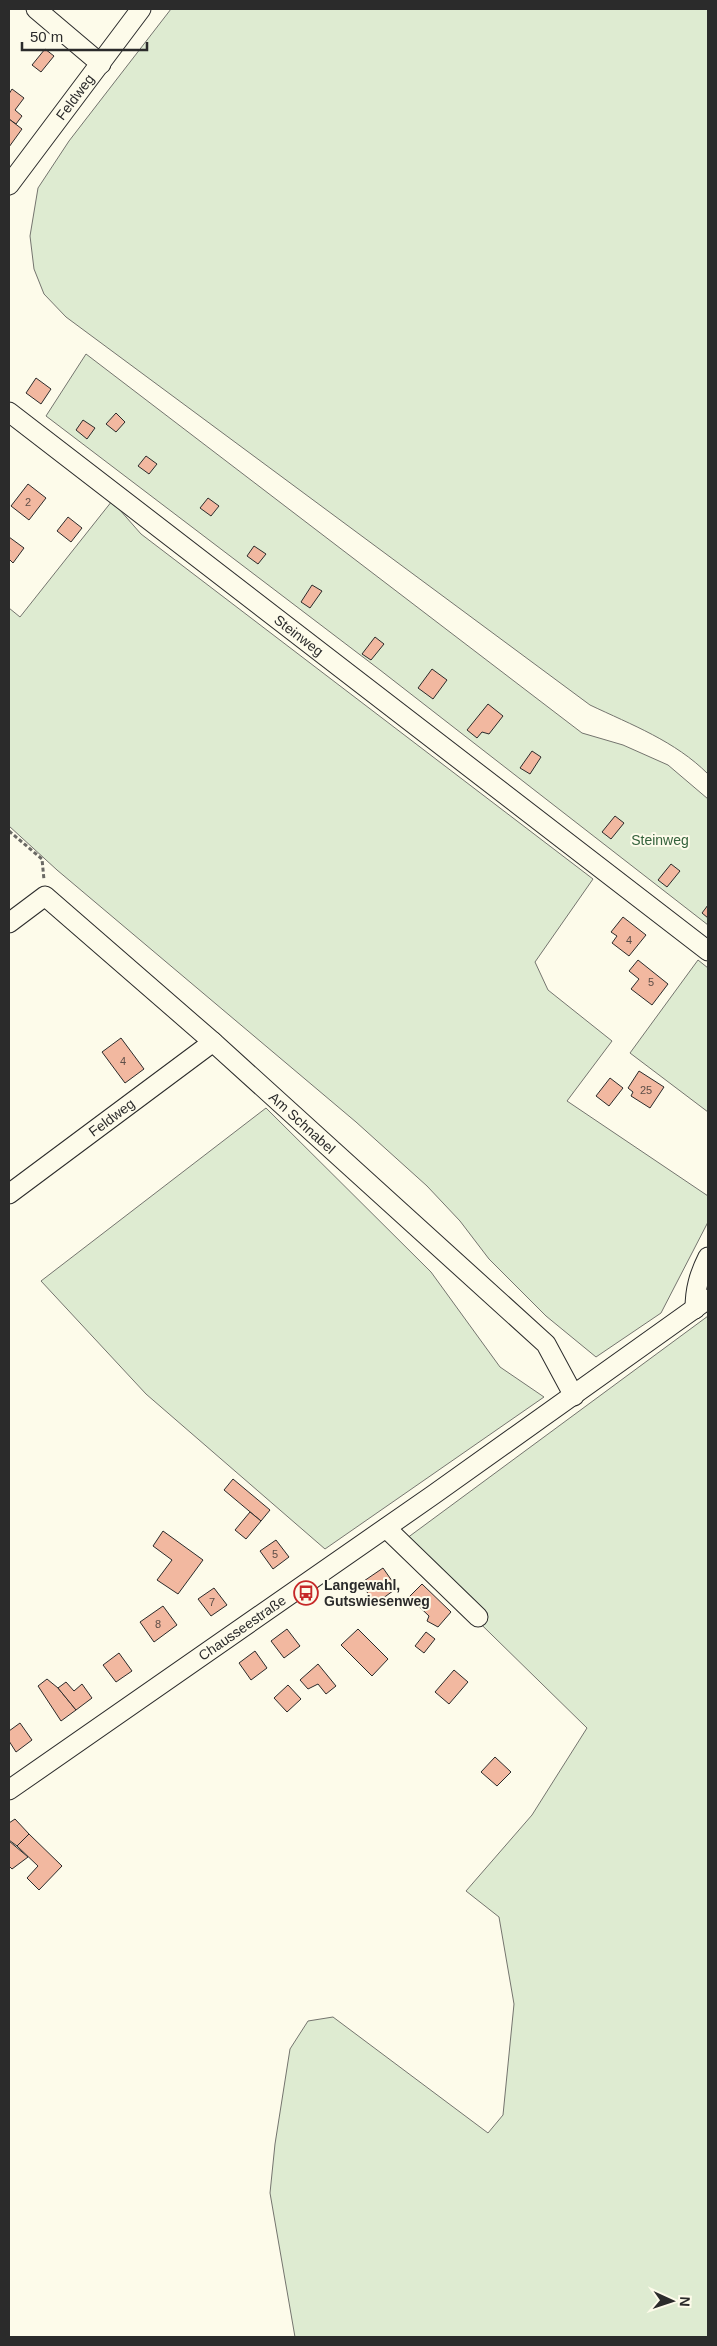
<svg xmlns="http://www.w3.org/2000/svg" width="717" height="2346" viewBox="0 0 717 2346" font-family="Helvetica,sans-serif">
<rect width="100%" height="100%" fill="#fdfbea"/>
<g fill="#deebd1" stroke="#74746e">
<path d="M171,9H708V774C675,741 632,725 590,705L66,317L44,294L34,269L30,236L38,188L69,141Z"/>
<path d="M86,354L582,733L623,745L668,765L708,799V925L380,670L46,416Z"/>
<path d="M112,501L141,534L593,879L535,962L548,990L612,1041L567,1101L708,1196V1222L661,1313L596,1357L546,1316L489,1259L460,1221L427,1186L356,1122L57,870L9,826V608L20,617Z"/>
<path d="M698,960L708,968V1112L630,1053Z"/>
<path d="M266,1108L431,1272L500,1367L544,1397L325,1549L146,1394L41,1281Z"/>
<path d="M708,1316V2337H295L270,2193L275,2144L290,2049L308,2021L333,2017L488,2133L503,2115L514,2004L499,1917L466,1891L532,1815L587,1728L399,1544Z"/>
</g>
<g fill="#f2b8a0" stroke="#2b2b2b">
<path d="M45,49L54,56L41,72L32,65Z"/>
<path d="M12,89L24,98L15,110L22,116L16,124L9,119V94Z"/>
<path d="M9,119L22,129L9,147Z"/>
<path d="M36,378L51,389L41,404L26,393Z"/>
<path d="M116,413L125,422L116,432L106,424Z"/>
<path d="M83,420L95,428L87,439L76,430Z"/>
<path d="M146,456L157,464L149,474L138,466Z"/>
<path d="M28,484L46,498L29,520L11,506Z"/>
<path d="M208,498L219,506L211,516L200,508Z"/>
<path d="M68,517L82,528L71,542L57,531Z"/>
<path d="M9,537L24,548L13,563L9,559Z"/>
<path d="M254,546L266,554L258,564L247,556Z"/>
<path d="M312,585L322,591L310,608L301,602Z"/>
<path d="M375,637L384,644L371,660L362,654Z"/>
<path d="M432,669L447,680L433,699L418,688Z"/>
<path d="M488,704L503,716L489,734L482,732L477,738L467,730Z"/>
<path d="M532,751L541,757L530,774L520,768Z"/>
<path d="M615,816L624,823L611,839L602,832Z"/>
<path d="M671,864L680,871L667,887L658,880Z"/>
<path d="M708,905V918L702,913Z"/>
<path d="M623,917L646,935L629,956L612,943L617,936L611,932Z"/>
<path d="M638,960L668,984L652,1005L631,989L639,979L629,971Z"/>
<path d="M121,1038L144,1069L125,1083L102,1052Z"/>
<path d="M639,1071L664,1087L650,1108L631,1096L633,1092L628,1088Z"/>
<path d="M610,1078L623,1088L609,1106L596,1096Z"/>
<path d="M233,1479L270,1510L261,1521L224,1490Z"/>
<path d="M250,1512L261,1521L246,1539L235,1530Z"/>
<path d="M163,1531L203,1560L178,1594L157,1580L172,1560L153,1546Z"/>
<path d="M276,1540L289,1557L273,1569L260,1551Z"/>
<path d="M383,1568L397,1588L375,1604L361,1583Z"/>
<path d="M422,1584L451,1612L438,1627L427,1621L429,1616L409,1597Z"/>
<path d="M214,1588L227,1605L211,1616L198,1599Z"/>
<path d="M163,1606L177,1625L154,1642L140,1622Z"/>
<path d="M287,1629L300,1646L284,1658L271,1641Z"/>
<path d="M358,1629L388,1659L372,1676L341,1645Z"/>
<path d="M426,1632L435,1639L424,1653L415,1646Z"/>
<path d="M255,1651L267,1668L251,1680L239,1663Z"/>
<path d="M119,1653L132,1671L116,1682L103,1665Z"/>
<path d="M318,1664L336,1686L326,1694L318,1684L308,1689L300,1680Z"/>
<path d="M454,1670L468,1682L449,1704L435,1692Z"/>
<path d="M47,1679L58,1688L76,1710L61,1721L38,1686Z"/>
<path d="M66,1682L74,1691L82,1684L92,1698L76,1710L58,1688Z"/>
<path d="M288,1685L301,1699L287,1712L274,1698Z"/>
<path d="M20,1723L32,1740L16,1752L9,1741V1731Z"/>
<path d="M495,1757L511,1772L497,1786L481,1772Z"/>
<path d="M15,1819L29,1834L17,1846L9,1840V1823Z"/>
<path d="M29,1834L62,1866L39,1890L27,1878L38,1866L17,1846Z"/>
<path d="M9,1841L28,1857L12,1869L9,1866Z"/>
</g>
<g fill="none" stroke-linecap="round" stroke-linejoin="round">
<g stroke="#2b2b2b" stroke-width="21">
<g id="minor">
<path d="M36,9L101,64"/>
<path id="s1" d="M9,185L141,9"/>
<path id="s2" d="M9,412L708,951"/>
<path id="s3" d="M9,923L45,896L213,1042L546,1344L574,1396"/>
<path id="s4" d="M9,1194L213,1042"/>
<path d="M695,1309C695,1289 699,1275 708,1257"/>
<path d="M386,1528L478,1617"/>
<path id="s5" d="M9,1790L433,1495L708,1299"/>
</g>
</g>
<path stroke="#6a6964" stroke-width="3" stroke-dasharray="4 2.5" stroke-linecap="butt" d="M9,831L42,859L44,880"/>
<use href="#minor" stroke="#fdfbea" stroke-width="19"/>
</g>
<defs>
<g id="bus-ring" transform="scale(1.25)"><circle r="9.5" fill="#fdfbea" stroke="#c62828" stroke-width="1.5"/><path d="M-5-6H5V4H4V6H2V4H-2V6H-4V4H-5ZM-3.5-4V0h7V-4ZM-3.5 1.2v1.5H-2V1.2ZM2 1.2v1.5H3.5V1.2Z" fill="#c62828"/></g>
</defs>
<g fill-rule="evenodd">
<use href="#bus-ring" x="306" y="1593"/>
</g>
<g text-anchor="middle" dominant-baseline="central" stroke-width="4" stroke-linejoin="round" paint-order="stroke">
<g font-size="11" fill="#5d4e48">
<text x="28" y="502">2</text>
<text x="629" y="940">4</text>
<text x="651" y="982">5</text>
<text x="123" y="1061">4</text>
<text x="646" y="1090">25</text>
<text x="275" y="1554">5</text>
<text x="212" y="1602">7</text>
<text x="158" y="1624">8</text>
</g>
<g font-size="14" fill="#2b2b2b" stroke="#fdfbea">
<text stroke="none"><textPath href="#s1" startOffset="110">Feldweg</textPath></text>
<text stroke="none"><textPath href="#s2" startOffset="366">Steinweg</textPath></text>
<text stroke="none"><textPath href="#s4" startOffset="128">Feldweg</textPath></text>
<text stroke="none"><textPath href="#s3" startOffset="388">Am Schnabel</textPath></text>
<text stroke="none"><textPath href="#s5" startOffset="284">Chausseestraße</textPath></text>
</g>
<g font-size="14" fill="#34623c" stroke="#fdfbea">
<text x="660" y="840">Steinweg</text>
</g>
<g font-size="14" font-weight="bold" fill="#2b2b2b" stroke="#fdfbea" text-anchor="start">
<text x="324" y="1585">Langewahl,<tspan x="324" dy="16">Gutswiesenweg</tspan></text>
</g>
</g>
<rect width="717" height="2346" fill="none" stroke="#2b2b2b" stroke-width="20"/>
<g transform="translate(672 2301) rotate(93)" stroke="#fdfbea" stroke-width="4" paint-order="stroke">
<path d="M0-4L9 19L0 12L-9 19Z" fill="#2b2b2b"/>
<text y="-8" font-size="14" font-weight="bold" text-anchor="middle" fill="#2b2b2b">N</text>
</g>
<path d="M22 42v8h125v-8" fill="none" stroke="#2b2b2b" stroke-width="2.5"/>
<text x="30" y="42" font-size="15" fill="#2b2b2b" stroke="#fdfbea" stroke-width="4" paint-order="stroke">50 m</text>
</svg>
